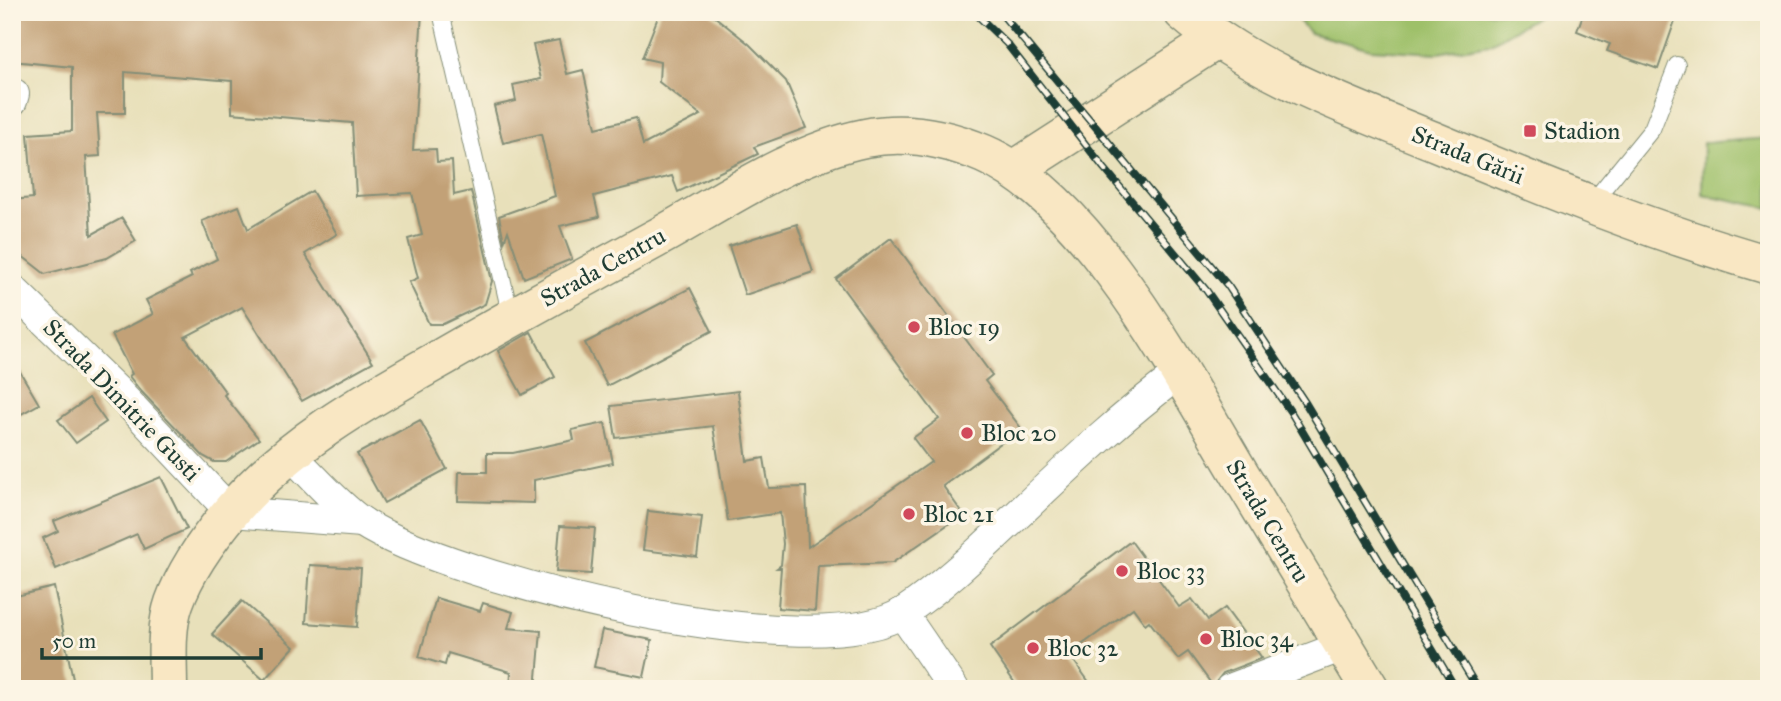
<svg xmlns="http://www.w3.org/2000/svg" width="1781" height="701" viewBox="0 0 1781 701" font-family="'IM FELL Great Primer',serif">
<rect width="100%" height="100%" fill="#fcf5e5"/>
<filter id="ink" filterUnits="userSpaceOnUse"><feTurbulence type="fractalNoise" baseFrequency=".0143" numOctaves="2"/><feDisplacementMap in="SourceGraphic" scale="14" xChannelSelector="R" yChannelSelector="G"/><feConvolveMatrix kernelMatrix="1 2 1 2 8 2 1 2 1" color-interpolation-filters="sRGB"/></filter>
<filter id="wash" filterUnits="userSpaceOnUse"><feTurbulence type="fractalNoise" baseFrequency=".00686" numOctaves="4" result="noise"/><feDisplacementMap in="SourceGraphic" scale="28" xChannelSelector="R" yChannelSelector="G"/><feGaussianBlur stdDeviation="1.57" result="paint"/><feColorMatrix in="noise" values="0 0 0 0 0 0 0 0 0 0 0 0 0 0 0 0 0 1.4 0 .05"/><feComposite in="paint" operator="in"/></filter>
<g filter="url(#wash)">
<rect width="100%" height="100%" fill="#e8e0ba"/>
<g fill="#9ec069" stroke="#5e7e4e" stroke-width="2">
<path d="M1291,12H1545L1489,44L1438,53L1371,49L1310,33Z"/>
<path d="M1769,138V208L1702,194L1703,143Z"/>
</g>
<g id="blocks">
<g fill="#c2a177">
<path d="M12,12H422L413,150L436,149L437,162L452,161L454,195L471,191L492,281L485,304L443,324H429L409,282L418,278L408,239L422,235L412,193L356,196L352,123L232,113V81L125,72V113H97L100,156L86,157L91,235L122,218L136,241L107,258L45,274L12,248V200L33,198L28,134L72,131V67L12,61Z"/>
<path d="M660,12H709L749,44L786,81L806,128L754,147L758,154L678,192L672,176L594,196L599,217L560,226L572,259L524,278L508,231L504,242L499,216L555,196L541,134L503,143L494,106L516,101L513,85L541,79L533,45L559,40L567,74L583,70L596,128L636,118L643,145L701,115L659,82L660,62L642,58Z"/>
<path d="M1584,12H1678L1658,69L1607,51L1610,44L1577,31Z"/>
<path d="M312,191L337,234L305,254L373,362L302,401L242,307L185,337L226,393L224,395L259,439L226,462H214L203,456L139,389L129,376L132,374L112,335L153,314L146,300L192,277L190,273L217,259L202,221L239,206L248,229Z"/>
<path d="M797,224L813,272L745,295L729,246Z"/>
<path d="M891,238L992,375L985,381L1021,428L943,486L963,514L892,563L818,566L815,611L778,608L781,568H777L781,565L783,544L780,513L728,521L713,426L616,438L611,406L738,391L747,461L764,458L769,488L806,487L808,547L931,462L913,438L939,419L836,279Z"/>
<path d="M690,288L712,331L607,386L585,343Z"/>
<path d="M531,332L555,377L522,395L498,351Z"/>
<path d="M12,358L39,404L12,419Z"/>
<path d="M89,398L106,422L76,443L58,420Z"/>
<path d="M420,420L447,469L384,503L357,454Z"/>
<path d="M605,423L613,463L534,480V503L458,501L459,472H487V453H513L574,440L572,430Z"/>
<path d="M161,477L187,529L144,549L137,534L56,569L43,538L58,531L54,521Z"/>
<path d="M648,511L702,517L697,557L643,550Z"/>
<path d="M560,526L595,528L591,574L556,572Z"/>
<path d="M1131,541L1179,607L1192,599L1208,620L1225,608L1262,658L1223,673L1213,686L1188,652L1178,659L1149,621L1145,624L1133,608L1069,654L1094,689H1019L990,647Z"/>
<path d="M310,565L361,568L357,627L306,623Z"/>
<path d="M54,587L75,689H19L12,663V597Z"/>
<path d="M436,598L480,611L483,603L513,612L508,628L541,631L536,689H510L511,672L448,653L445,665L419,657Z"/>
<path d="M242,601L294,647L264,680L212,634Z"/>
<path d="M602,630L652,640L644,677L594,667Z"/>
</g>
</g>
</g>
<g filter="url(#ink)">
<use href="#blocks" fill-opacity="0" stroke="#848e77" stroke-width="2"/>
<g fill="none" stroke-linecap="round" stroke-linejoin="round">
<g stroke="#848e77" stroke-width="18">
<g id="lane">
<path d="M441,12L511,317"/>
<path d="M1591,204L1652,129L1677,65"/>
</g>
</g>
<g stroke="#848e77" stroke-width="32">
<g id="street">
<path d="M12,101L14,94"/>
<path d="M12,289L117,391L231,512L362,522"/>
<path d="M289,453C312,475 336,504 362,522C451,580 813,670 904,612C943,586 979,551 1013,519C1067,468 1120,417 1180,373"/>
<path d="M902,613L954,689"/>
<path d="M1230,689L1343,646"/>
</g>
</g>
<g stroke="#848e77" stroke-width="41">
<g id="secondary">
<path d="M1183,12C1255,74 1349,106 1436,142C1546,188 1654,232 1769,265"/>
<path d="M1014,170L1216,40"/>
<path d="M168,689C168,661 165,629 174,603C186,569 211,535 234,508C289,444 363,402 436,361C508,319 582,279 655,239C721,203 791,153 865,138C905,130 947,138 984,154C1090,200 1181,376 1240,474C1283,546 1327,617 1370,689"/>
</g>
</g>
<use href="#lane" stroke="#fff" stroke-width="16"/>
<use href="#street" stroke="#fff" stroke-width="30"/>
<use href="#secondary" stroke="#f9e7c3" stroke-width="38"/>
<g stroke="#1f3d34" stroke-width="8">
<g id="rail">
<path d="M974,12L1007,44L1104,168L1206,290L1292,414L1456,689"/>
<path d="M1000,12L1228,286L1306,404L1478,689"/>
</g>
</g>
<use href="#rail" stroke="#fcf5e5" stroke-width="5" stroke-dasharray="16" stroke-linecap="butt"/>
</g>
</g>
<g fill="#d1495b" stroke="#fcf5e5" stroke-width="2.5">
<rect x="1523" y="124" width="14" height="14" rx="3.5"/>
<circle cx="914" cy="327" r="7"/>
<circle cx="967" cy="433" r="7"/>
<circle cx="909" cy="514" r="7"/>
<circle cx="1122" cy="571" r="7"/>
<circle cx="1206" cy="639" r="7"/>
<circle cx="1033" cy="648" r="7"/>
</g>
<g text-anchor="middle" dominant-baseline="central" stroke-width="7" stroke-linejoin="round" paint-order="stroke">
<g font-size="24" fill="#1f3d34" stroke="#fcf5e5" text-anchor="start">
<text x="1544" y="131">Stadion</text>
<text x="928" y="327">Bloc 19</text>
<text x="981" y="433">Bloc 20</text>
<text x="923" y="514">Bloc 21</text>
<text x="1136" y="571">Bloc 33</text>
<text x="1220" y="639">Bloc 34</text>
<text x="1047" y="648">Bloc 32</text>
</g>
<g font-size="24" fill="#1f3d34" stroke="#fcf5e5">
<text transform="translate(1468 155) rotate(22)">Strada Gării</text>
<text transform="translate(603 267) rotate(-29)">Strada Centru</text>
<text transform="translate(122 400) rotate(46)">Strada Dimitrie Gusti</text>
<text transform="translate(1268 521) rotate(59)">Strada Centru</text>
</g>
</g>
<rect width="1781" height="701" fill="none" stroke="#fcf5e5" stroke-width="42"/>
<path d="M42 648v10h219v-10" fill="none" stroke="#1f3d34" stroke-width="3.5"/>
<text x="52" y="648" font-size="21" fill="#1f3d34" stroke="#fcf5e5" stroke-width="5" paint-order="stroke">50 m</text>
</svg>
